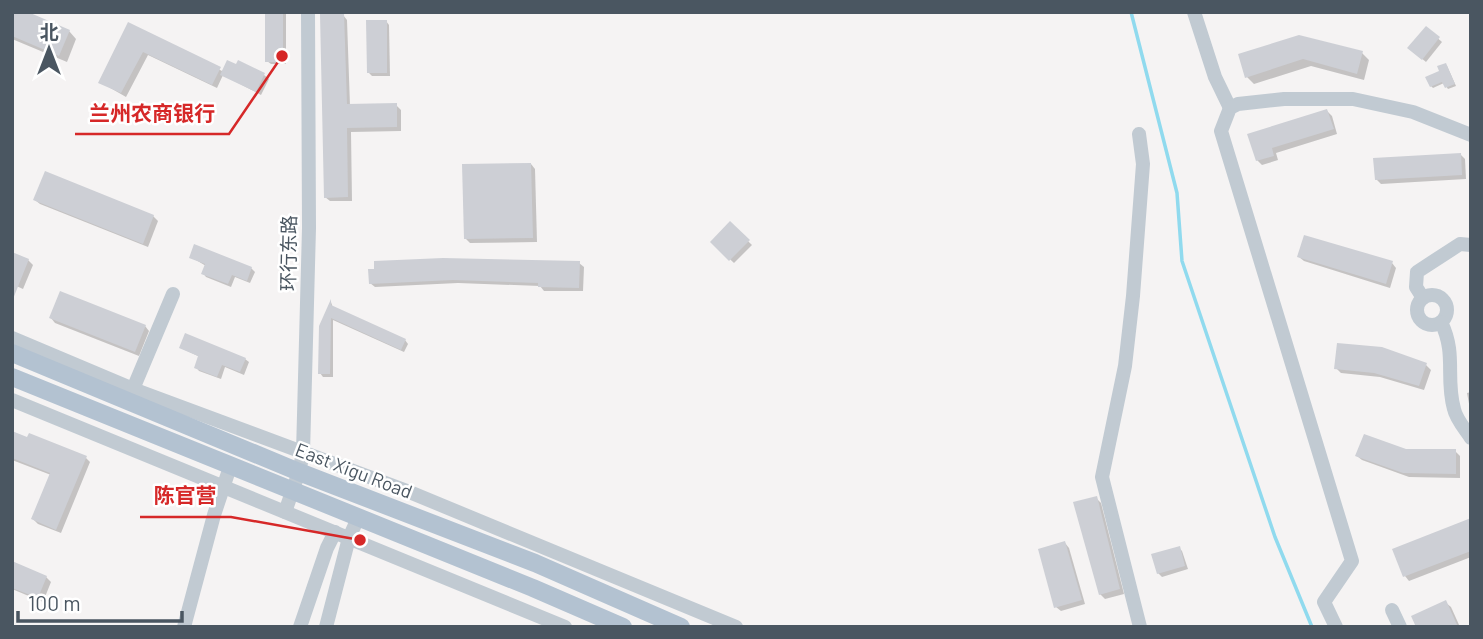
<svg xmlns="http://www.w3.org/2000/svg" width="1483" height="639" viewBox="0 0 1483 639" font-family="Barlow,'Noto Sans SC',sans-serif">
<rect width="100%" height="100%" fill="#f5f3f3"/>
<g fill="#0003">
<path d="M12,12L69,31L76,39L67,62L12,39Z"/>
<path d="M267,12H286V64H271L267,61Z"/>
<path d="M343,15L347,20L350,106L396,105L401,110V131L351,132L352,201H330L325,197Z"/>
<path d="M386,21L389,25L390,76H372L369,73Z"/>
<path d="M129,24L224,72L264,75L269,79L261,95L223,75L217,88L148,55L126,97L100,82Z"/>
<path d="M1426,28L1442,42L1426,62L1409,48Z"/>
<path d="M1362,53L1369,60L1364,80L1311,66L1254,84L1247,77L1240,56Z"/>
<path d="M1447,66L1456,86L1448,89L1444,83L1433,88L1431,86Z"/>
<path d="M1327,111L1332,116L1337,134L1276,153L1278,160L1262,165L1257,160L1250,136Z"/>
<path d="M1460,154L1465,159L1466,179L1381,184L1376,179Z"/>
<path d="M531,164L535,169L537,242L470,243L465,238Z"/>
<path d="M35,200L153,216L158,221L148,247L40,204Z"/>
<path d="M730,224L752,245L734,263L712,242Z"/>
<path d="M191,257L251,268L255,272L250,283L235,277L231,287L206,277L203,273L206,266Z"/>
<path d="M1299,257L1392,263L1396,268L1390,288L1304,261Z"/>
<path d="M28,260L33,265L23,289L12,284Z"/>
<path d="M579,263L584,267L583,291H544L540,286L458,283L375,287L370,283Z"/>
<path d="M331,302L333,308L405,340L408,344L404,352L333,320V377H323L320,373V326Z"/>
<path d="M51,318L145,326L149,331L139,356L55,323Z"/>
<path d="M181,348L245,359L249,362L244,375L225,367L221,379L199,371L196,367L200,357Z"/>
<path d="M1426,365L1431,370L1424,390L1380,377L1341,373L1336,368Z"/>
<path d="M1471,392V414L1467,393Z"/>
<path d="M12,433L86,458L90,462L61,533L38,524L33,519L51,475L12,460Z"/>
<path d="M1455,451L1460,456V478L1409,477L1362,460L1357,456Z"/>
<path d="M1096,498L1101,503L1124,594L1105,599L1100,594Z"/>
<path d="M1471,520V557L1409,581L1405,576Z"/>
<path d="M1065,543L1069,548L1085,604L1061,611L1056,607Z"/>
<path d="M1179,548L1182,551L1188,569L1162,577L1158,573Z"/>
<path d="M12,563L46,577L51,582L43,602L12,589Z"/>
<path d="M1446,603L1451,607L1460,627H1418Z"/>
</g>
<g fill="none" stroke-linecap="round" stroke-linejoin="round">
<path stroke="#90daee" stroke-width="3.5" d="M1131,12L1177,193L1182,261L1275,537L1312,627"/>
</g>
<g fill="#cdcfd5">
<path d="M12,12H28L70,30L59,56L12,36Z"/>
<rect x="265" y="12" width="18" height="50"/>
<path d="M344,13L347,104L397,103V127L347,128L348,197L324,198L320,14Z"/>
<path d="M366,20H387V73H367Z"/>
<path d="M128,22L221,67L212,85L143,52L121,93L98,83Z"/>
<path d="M1426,26L1440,37L1422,60L1407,48Z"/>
<path d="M1299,35L1363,51L1357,74L1303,59L1245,78L1238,54Z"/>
<path d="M227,60L236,64L238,60L265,73L256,92L220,75Z"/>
<path d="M1446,63L1455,84L1445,88L1442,82L1430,87L1425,77L1439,71L1437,66Z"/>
<path d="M1327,109L1334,129L1272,148L1274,156L1256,161L1247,134Z"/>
<path d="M1461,153L1462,175L1375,180L1373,158Z"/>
<path d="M531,163L533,238L464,239L462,164Z"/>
<path d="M45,171L154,215L143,244L33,200Z"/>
<path d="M730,221L750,240L729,261L710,242Z"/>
<path d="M1304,235L1393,261L1386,284L1297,257Z"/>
<path d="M194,244L252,267L247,281L232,275L228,284L201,274L205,264L189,258Z"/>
<path d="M12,252L29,259L13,299H12Z"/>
<path d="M443,258L580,261L579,288L538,287V283L453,280L369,284L368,269H374V261Z"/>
<path d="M60,291L146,325L135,352L49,318Z"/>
<path d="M331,299V305L406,339L401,350L331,318L330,374H318L319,326Z"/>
<path d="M185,333L246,358L240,372L222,365L217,377L194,368L198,356L179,348Z"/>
<path d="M1337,343L1382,347L1427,363L1419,386L1374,373L1334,369Z"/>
<path d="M12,431L27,437L29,433L87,456L56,530L31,519L50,473L12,458Z"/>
<path d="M1364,434L1406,449H1456V474L1403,473L1355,456Z"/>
<path d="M1097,496L1120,589L1099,595L1073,502Z"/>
<path d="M1471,518V551L1403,577L1392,549Z"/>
<path d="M1065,541L1082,600L1054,608L1038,549Z"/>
<path d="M1180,546L1185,566L1157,574L1151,554Z"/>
<path d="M12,561L47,576L38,598L12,588Z"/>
<path d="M1446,600L1458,627H1416L1411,616Z"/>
</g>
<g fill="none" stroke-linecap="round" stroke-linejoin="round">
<g stroke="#c1cad2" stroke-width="14">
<path d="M1194,12L1215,77L1230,108"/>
<path d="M1139,134L1143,164L1133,296L1125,366L1102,477L1140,627"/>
<circle cx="1432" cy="310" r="15"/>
<path d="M1423,298L1416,287L1417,272L1460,244L1471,245"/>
<path d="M1441,322C1457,355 1445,377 1454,409C1456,419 1465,429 1471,438"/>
<path d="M12,338L133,389L407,491L736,627"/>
<path d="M133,389L173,294"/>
<path d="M12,400L565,627"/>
<path d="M285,512L299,472L303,453L309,228L308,12"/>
<path d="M1392,610L1400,627"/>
<path d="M184,627L214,515L230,467"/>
<path d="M300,627L327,548L335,532"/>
<path d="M326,627L349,538L358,518"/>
<path d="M1336,627L1324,602L1352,561L1221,131L1230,108L1238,104L1284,99H1353L1413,112L1471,135"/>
</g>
<g stroke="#b3c2d1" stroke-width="18">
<path d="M12,353L299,472L535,563L681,627"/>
<path d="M12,377L533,588L623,627"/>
</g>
</g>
<g text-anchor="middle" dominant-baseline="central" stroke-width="5" stroke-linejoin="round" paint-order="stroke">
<g font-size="19" fill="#4a5661" stroke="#fff">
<text transform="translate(288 253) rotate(-89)">环行东路</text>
<text transform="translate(354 470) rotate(21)">East Xigu Road</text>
</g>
</g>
<path fill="none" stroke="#d62828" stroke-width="2.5" d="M282 56L229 134H75M360 540L231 517H140"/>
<g fill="#d62828" stroke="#fff" stroke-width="2.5">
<circle cx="282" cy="56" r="7"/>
<circle cx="360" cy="540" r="7"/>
</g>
<g font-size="21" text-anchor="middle" font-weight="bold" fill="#d62828" stroke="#fff" stroke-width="5" stroke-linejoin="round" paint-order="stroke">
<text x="152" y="121">兰州农商银行</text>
<text x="185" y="503">陈官营</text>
</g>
<rect width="1483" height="639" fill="none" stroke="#4a5661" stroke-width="28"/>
<g transform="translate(49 49)" stroke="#ffffff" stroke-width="5" paint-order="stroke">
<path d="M0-5L12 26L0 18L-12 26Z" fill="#4a5661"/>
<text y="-10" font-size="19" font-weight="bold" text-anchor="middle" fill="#4a5661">北</text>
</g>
<path d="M18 611v10h164v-10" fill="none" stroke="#4a5661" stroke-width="3.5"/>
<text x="28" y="611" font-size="21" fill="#4a5661" stroke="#ffffff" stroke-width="5" paint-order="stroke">100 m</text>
</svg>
